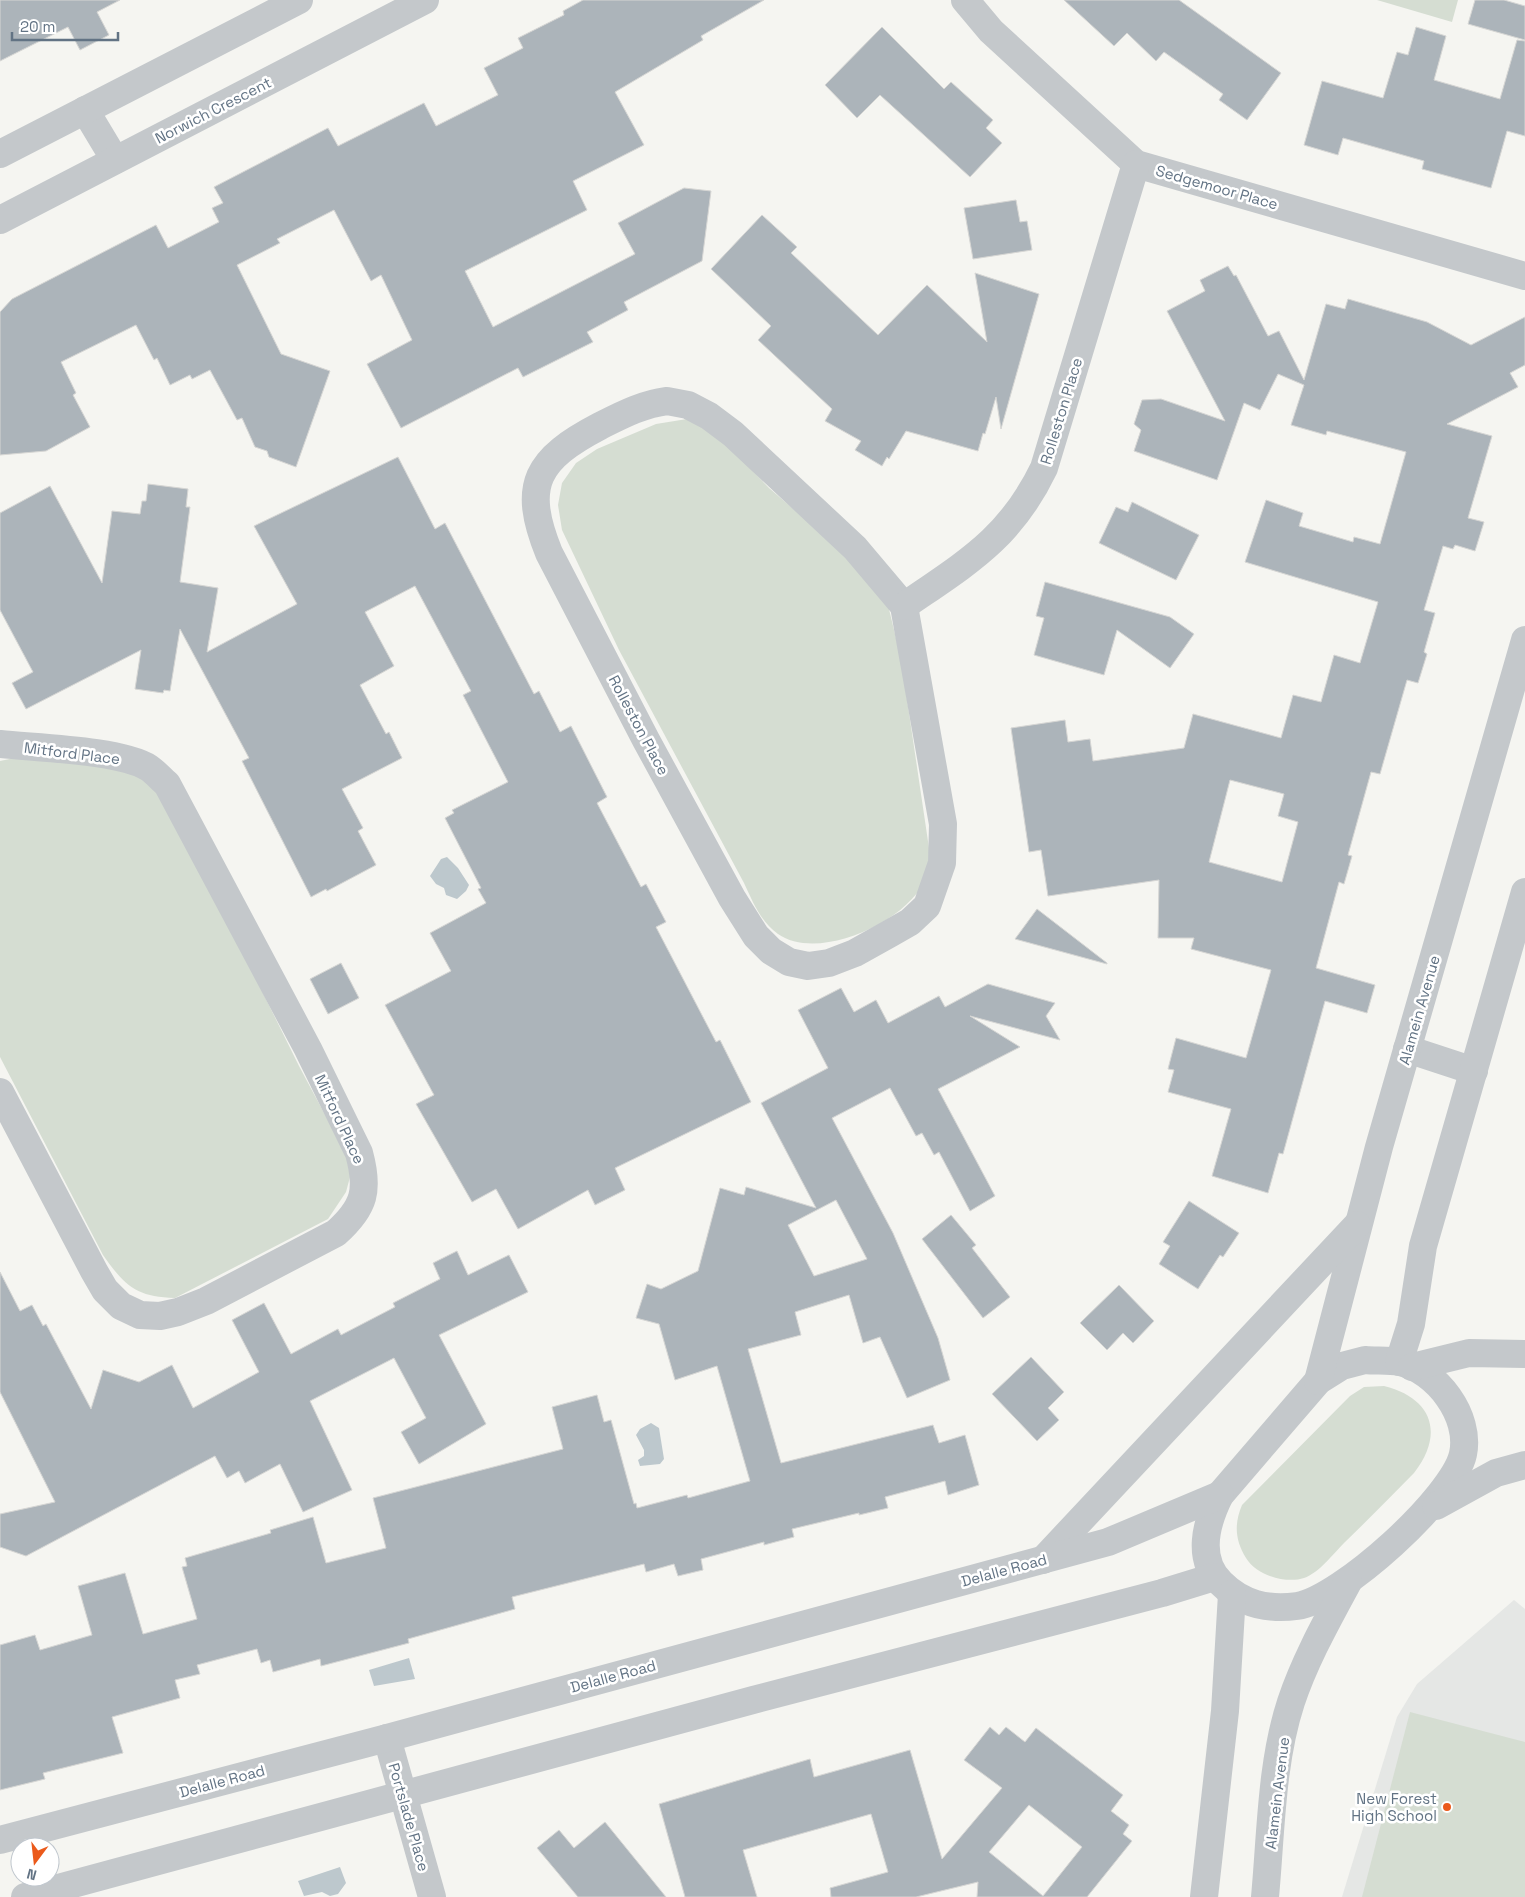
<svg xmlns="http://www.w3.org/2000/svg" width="1525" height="1897" viewBox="0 0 1525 1897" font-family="'Space Grotesk',sans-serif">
<rect width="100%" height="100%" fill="#f5f5f1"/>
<path fill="#e5e7e5" d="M1514,1600L1525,1609V1897H1342L1397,1717L1417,1684Z"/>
<g fill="#d5ddd2">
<path d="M1377,0H1458L1452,22Z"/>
<path d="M687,419L720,437L769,488L863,569L888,605L901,659L929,848C929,859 929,872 924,882C904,923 818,962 778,934C760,921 753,902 744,883L619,650L562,530L558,505L562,483L576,463L597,449L656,424Z"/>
<path d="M24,756L114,768L142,777L159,792L215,896L299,1066L347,1156L350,1177L346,1192L328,1219L175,1298C136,1297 125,1286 103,1255L0,1057V761Z"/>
<path d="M1384,1386C1432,1398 1445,1433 1414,1473C1391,1496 1368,1520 1344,1543C1333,1554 1319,1573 1304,1578C1286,1584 1256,1575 1246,1558C1235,1540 1234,1524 1242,1505L1350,1396L1364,1387Z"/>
<path d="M1410,1712L1525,1742V1897H1362Z"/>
</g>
<g fill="#bdc8cd">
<path d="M447,857L458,868L469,885L466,891L457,899L446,895L444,888L436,884L430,876L441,859Z"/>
<path d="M651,1423L659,1428L664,1459L660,1464L640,1466L638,1460L644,1456V1450L636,1435L640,1429Z"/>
<path d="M409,1658L415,1679L374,1686L369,1670Z"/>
<path d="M340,1867L346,1883L338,1894L330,1896L322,1892L304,1896L298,1881Z"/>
</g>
<g fill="#acb4ba" stroke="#d6d6d4" fill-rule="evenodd">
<path d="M0,0H120L97,12L109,35L80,50L68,27L0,61Z"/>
<path d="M583,0H764L701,36L703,40L615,92L644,145L573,181L587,210L465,271L493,327L635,254L618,223L684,188L711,191L702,261L624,302L628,310L587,332L593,342L523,377L518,368L401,428L367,364L412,340L381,275L371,281L334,210L277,239L280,243L237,265L281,354L330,371L296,467L269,457L267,451L255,447L242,418L237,420L210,370L192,379L190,375L170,385L157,358L154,360L136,325L61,362L76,393L73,395L90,427L46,451L0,455V312L12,299L156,225L168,248L219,222L212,208L223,203L214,187L328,128L338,146L424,103L436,126L498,95L484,68L523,48L518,38L564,15L563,11Z"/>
<path d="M1064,0H1179L1281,73L1247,120L1219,100L1223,94L1164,52L1156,61L1127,33L1114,46Z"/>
<path d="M1475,0H1504L1525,6V40L1468,24Z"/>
<path d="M882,27L944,89L951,82L993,120L986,128L1002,143L970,177L880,95L857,118L825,85Z"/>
<path d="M1416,27L1446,36L1434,80L1500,99L1517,40L1525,41V136L1507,131L1491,188L1422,169L1424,161L1343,138L1338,155L1304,145L1322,81L1383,98L1397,52L1408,55Z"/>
<path d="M1016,200L1020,222L1027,221L1032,250L973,259L964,208Z"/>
<path d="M762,215L797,247L791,253L878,335L927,285L987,342L975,273L1039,294L1001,429L996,397L985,434L983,433L978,451L906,431L889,459L887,457L882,466L855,450L861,441L825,421L832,409L758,340L771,326L711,269Z"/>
<path d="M1228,266L1234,276L1236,275L1268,336L1279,331L1304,380L1326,304L1345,309L1348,299L1427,322L1471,345L1525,317V365L1510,373L1518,387L1447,424L1492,436L1468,518L1484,522L1475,551L1455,545L1453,549L1443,546L1424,610L1435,613L1424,652L1427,654L1418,683L1407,680L1380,774L1371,772L1348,855L1352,856L1344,884L1339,882L1316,968L1375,985L1367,1013L1325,1001L1283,1154L1279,1153L1268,1193L1212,1176L1231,1109L1168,1092L1174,1070L1168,1069L1176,1038L1246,1058L1271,970L1191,949L1194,938H1158L1159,880L1048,896L1041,850L1029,852L1011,728L1065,720L1068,742L1090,739L1093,761L1184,748L1193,714L1281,738L1293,695L1321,702L1334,655L1360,663L1378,602L1245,562L1266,500L1303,513L1299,526L1353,542L1354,537L1380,544L1406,452L1327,431L1326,435L1291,425L1304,385L1278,374L1260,410L1244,403L1217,480L1134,451L1141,430L1134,424L1142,400L1161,399L1225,421L1167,311L1205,291L1200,280ZM1230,780L1284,794L1278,816L1298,822L1282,882L1209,862Z"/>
<path d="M398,457L435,529L445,523L534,694L539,691L560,732L571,726L607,797L597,803L641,887L646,884L666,922L656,927L716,1042L720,1040L751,1102L615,1168L625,1190L595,1205L588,1190L518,1229L496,1189L472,1202L416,1104L434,1095L385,1005L451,971L430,933L486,903L478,889L481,888L445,818L454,813L452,810L508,782L463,695L471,691L415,586L365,612L394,666L360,685L386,734L389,732L402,758L342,789L363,828L358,831L376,865L327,891L326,889L311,897L242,761L249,758L180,629L170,691L164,690L163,693L135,689L141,650L26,709L12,683L33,672L0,610V513L50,486L102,583L112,511L140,514L142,501H146L148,484L188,489L186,507H190L180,582L218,588L207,652L297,604L254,526Z"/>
<path d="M1132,502L1199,535L1176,580L1099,543L1116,507L1128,512Z"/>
<path d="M1045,582L1170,617L1194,634L1170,668L1117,630L1104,675L1034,655L1044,618L1036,616Z"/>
<path d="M1037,909L1107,963V964L1015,939Z"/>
<path d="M341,963L359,998L328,1014L310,979Z"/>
<path d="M988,984L1055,1003L1046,1016L1060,1040L970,1016L1020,1047L938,1089L995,1196L970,1211L939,1152L934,1155L922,1133L916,1136L890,1088L832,1118L893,1233L938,1338L950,1380L907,1398L880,1337L863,1343L849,1295L795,1312L801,1335L748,1349L781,1463L933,1425L939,1443L965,1435L979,1485L948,1495L945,1481L885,1497L888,1508L859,1515V1513L792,1529L794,1537L764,1545V1542L701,1559L703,1570L678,1576L674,1564L646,1572L644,1564L512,1597L515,1609L408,1639L409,1643L321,1666L320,1659L273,1672L270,1660L261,1663L257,1649L197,1665L200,1674L175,1680L180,1698L112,1717L123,1753L43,1773L45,1779L0,1790V1645L35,1635L40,1650L92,1635L78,1586L125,1573L143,1634L197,1619L182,1567L187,1566L185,1558L271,1533L270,1530L313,1517L326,1563L386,1548L373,1498L563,1449L552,1407L597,1395L604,1422L611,1420L634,1504L636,1503L637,1508L687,1495L688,1498L750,1481L717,1366L675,1380L659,1324L636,1318L647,1284L661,1289L698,1271L720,1188L744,1195L746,1187L816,1208L761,1103L828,1068L798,1010L841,988L854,1012L876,1000L888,1023L939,996L945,1007ZM836,1200L867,1259L814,1276L788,1225Z"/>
<path d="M1189,1201L1239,1233L1223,1257L1220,1255L1198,1289L1159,1264L1170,1246L1163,1242Z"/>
<path d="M951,1215L976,1245L972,1248L1010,1297L983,1318L922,1239Z"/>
<path d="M457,1251L468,1275L509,1255L528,1292L439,1335L486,1424L419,1464L401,1432L426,1418L394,1358L310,1401L352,1490L303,1512L280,1464L245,1483L239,1471L227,1478L215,1456L26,1556L0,1547V1514L55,1502L0,1392V1272L20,1311L32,1305L43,1326L46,1324L91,1409L103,1370L139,1382L172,1365L193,1408L259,1372L232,1320L264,1303L291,1354L338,1329L341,1335L395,1307L393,1303L440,1279L433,1263Z"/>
<path d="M1119,1285L1154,1321L1133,1343L1123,1333L1107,1350L1080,1323Z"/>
<path d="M1031,1357L1064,1392L1048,1408L1059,1420L1037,1441L992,1394Z"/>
<path d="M990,1727L999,1735L1006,1727L1025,1742L1036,1728L1123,1795L1111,1811L1129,1825L1123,1834L1132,1841L1087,1897H977L978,1882L916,1897H831L830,1888L888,1872L871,1814L743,1850L757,1897H685L659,1804L810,1759L814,1777L910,1750L942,1859L1002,1788L964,1760ZM1029,1805L1082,1847L1043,1896L989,1852Z"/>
<path d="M605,1822L666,1897H578L537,1848L559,1830L574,1848Z"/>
</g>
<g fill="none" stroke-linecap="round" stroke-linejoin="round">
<g stroke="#c4c8cb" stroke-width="28">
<path d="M965,0L991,31L1136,164L1525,276"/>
<path d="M85,110L115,160"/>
<path d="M0,154L299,0"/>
<path d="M0,220L425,0"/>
<path d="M667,401L688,405L709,416L733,434L855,548L904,606L943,824L942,863L927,906L910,922L889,934L855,953L829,963L808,966L789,962L771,951L756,936L732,898L646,740L549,553C521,484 537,459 600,426C622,415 643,404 667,401Z"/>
<path d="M904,606C966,563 1010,539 1044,468L1136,164"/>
<path d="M0,744C36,748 121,750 149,768C155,772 161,779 167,784L308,1049L359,1153C369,1190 365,1207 336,1233L206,1301L178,1312L160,1316L140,1315L121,1306L105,1290L94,1271L0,1092"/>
<path d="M1407,1049L1474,1071"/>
<path d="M1365,1360C1376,1361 1389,1360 1400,1362C1437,1371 1471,1416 1463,1454C1454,1497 1340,1600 1297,1606C1267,1610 1242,1604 1221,1583C1196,1559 1206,1523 1220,1495L1318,1381L1342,1366Z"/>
<path d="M1399,1362L1411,1324L1423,1246L1525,892"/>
<path d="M1412,1367L1469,1353L1525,1354"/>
<path d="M1318,1381L1379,1147L1525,640"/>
<path d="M1436,1506L1496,1473L1525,1465"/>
<path d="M1043,1560L1357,1225"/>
<path d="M387,1738L432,1897"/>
<path d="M0,1840L387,1738L1108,1542L1220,1495"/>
<path d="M25,1897L753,1700L1162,1593L1214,1577"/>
<path d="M1204,1897L1225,1711L1232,1594"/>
<path d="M1265,1897C1271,1833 1271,1763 1291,1702C1305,1660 1327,1621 1348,1582"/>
</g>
</g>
<circle fill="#eb5a1b" stroke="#fff" stroke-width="2" cx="1447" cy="1807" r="5"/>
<g text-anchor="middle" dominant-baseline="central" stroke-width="5" stroke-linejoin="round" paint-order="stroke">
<g font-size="15" fill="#627384" stroke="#fff">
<text transform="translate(213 110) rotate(-27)">Norwich Crescent</text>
<text transform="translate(1217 187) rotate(16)">Sedgemoor Place</text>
<text transform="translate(1061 411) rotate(-73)">Rolleston Place</text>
<text transform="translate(639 725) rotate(62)">Rolleston Place</text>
<text transform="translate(72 753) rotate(7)">Mitford Place</text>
<text transform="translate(1419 1010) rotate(-74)">Alamein Avenue</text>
<text transform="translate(340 1119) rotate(65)">Mitford Place</text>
<text transform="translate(1004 1570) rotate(-15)">Delalle Road</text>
<text transform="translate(613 1676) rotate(-15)">Delalle Road</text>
<text transform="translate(222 1781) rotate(-15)">Delalle Road</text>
<text transform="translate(1277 1793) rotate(-83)">Alamein Avenue</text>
<text transform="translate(409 1817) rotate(74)">Portslade Place</text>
</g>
<g font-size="15" fill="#627384" stroke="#fff" text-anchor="end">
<text x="1437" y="1798">New Forest<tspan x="1437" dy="17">High School</tspan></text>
</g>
</g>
<g transform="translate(35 1862) rotate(195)"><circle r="24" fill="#ffffff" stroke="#c0c7ce"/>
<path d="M0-4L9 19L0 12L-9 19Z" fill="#eb5a1b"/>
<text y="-8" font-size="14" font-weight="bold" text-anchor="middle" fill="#627384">N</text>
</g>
<path d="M12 32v8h106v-8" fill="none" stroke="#627384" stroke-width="2.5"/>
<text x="20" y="32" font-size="15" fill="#627384" stroke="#ffffff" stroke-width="4" paint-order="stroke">20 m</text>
</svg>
